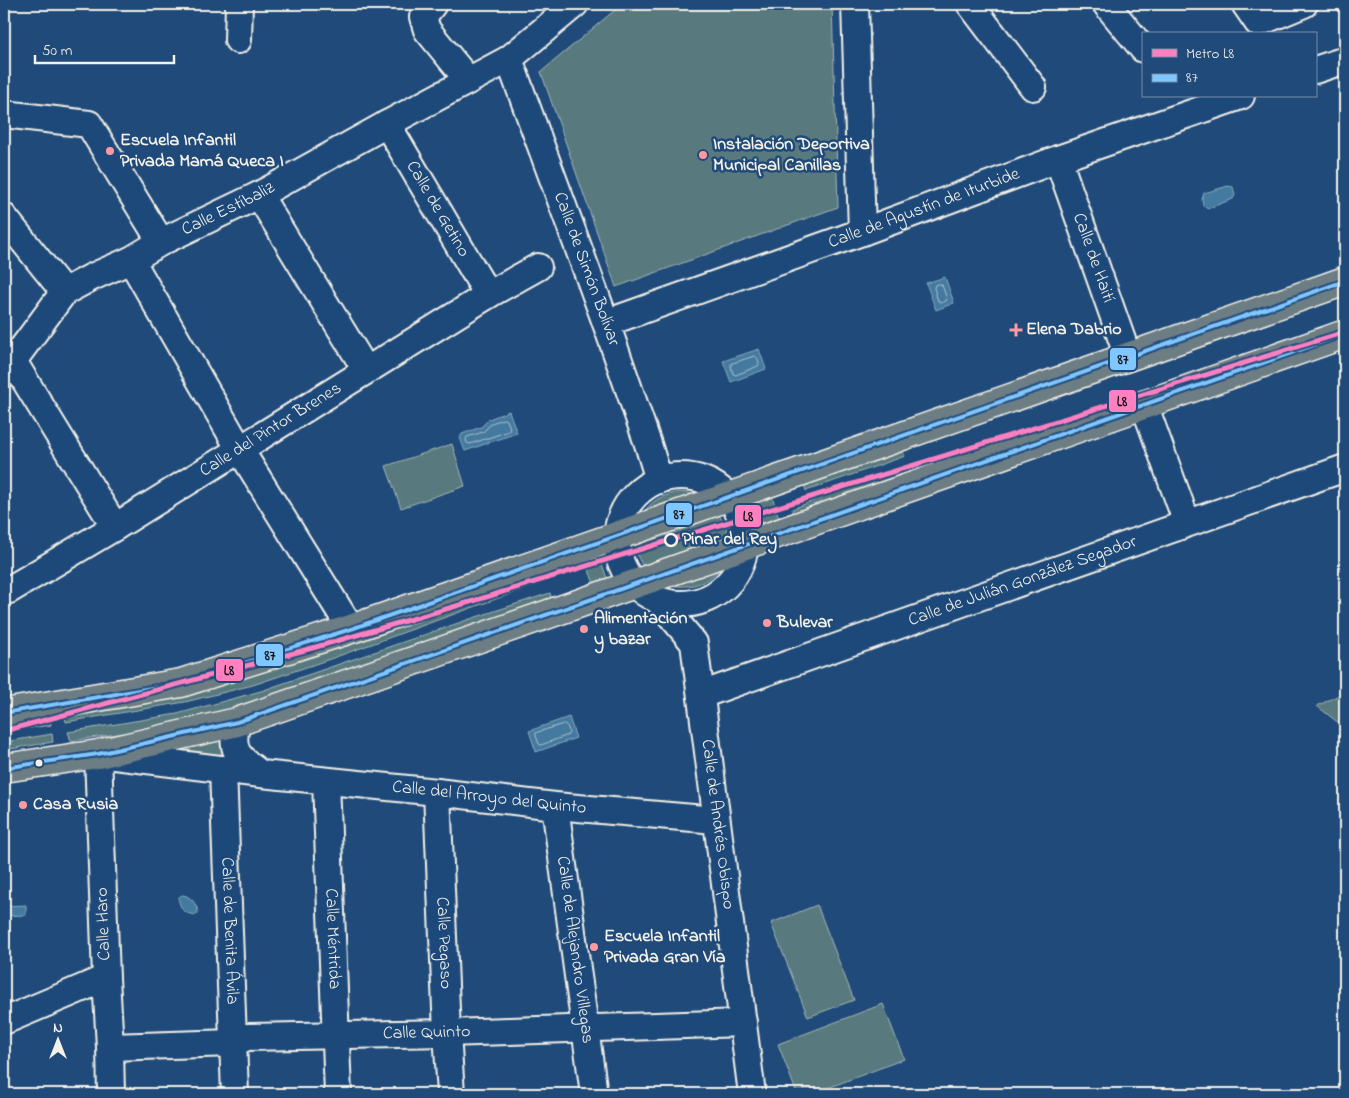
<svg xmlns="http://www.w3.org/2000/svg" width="1349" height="1098" viewBox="0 0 1349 1098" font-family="'Indie Flower',sans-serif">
<rect width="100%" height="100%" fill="#1f4a7a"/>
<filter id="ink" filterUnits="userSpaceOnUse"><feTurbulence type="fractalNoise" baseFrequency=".02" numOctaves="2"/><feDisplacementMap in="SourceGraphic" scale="10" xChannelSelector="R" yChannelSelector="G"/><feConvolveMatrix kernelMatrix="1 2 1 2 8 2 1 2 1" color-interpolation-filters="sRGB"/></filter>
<g filter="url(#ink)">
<g fill="#597a7f" stroke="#a6b6b4">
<path d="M622,4H832L838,207L616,287L541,72Z"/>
<path d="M452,444L465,486L401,508L386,466Z"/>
<path d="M901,446L905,456L806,491L803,481Z"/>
<path d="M905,465L908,476L794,516L792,509Z"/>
<path d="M679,492L688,493L698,496L641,516C652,500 660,496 679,492Z"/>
<path d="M771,493L780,521L764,527L755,499Z"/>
<path d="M717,512L726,526L728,539L644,568C638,559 635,551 635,540Z"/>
<path d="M598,553L608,581L595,586L590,573L586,557Z"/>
<path d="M725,561C709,587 688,589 661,584Z"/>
<path d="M570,562L573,573L493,600L333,658L253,685L185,702L66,722L64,714Z"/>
<path d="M550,593L552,601L241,709L163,727L71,741L68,732L177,714L261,691L470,619Z"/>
<path d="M1345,692V728L1317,706Z"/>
<path d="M50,716L51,725L4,732V723Z"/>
<path d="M52,734L53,742L4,750V742Z"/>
<path d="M226,740C227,764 197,756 183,749Z"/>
<path d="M817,905L854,1000L808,1017L771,923Z"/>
<path d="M883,1004L904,1059L812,1094H797L778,1044Z"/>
</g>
<g fill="#447aa0" stroke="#8aaabd">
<path d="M1228,186L1233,187L1235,195L1233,199L1209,208L1203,206L1202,199L1204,193Z"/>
<path d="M945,277L954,303L936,310L926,283Z"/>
<path d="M759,349L766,369L731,382L723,361Z"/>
<path d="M509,411L517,433L465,451L460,438L462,434L481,427L489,419Z"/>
<path d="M569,717L576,738L536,752L529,731Z"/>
<path d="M182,895C190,895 198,905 198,913L195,915C183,913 181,910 178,898Z"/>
<path d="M26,905V915L4,916V906Z"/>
</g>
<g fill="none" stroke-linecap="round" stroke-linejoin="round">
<g stroke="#aec1cb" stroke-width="1">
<path d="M940,284L942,285L947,299L946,301L941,303L938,301L934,288L935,285Z"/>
<path d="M755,356C758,357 760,363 758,366L736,375L733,374L731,366V364Z"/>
<path d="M504,419L507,420L510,428L509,431L470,444L467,443L466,440L467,437L483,432L492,423Z"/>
<path d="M564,724C568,725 570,732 568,735L541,745L539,744L536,736V733Z"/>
</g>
<g stroke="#f4f1e8" stroke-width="30">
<g id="minor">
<path d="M433,4L423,17L427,30L468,80"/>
<path d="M855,4L862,232"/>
<path d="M970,4L1033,87"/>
<path d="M1106,4L1143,49"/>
<path d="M1245,4L1258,23L1304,4"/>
<path d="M238,40L239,4"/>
<path id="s1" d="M509,59L606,323L648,444L659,480"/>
<path d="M1315,70L1345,60"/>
<path d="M4,114L89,124L161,242"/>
<path id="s2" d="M387,124L488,295"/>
<path id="s3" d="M1058,159L1128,357"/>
<path d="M259,195L366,370"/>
<path d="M4,217L64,292"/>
<path d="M131,260L239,448L351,629"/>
<path id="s4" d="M606,323L862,232L1058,159L1241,96"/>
<path d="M13,361L115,527"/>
<path id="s5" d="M4,373L64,292L92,277L131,260L161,242L259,195L387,124L509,59L575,4"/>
<path d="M1144,404L1187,523"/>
<circle cx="681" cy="540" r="64"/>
<path id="s6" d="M4,591L9,590L115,527L488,295L538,267"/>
<path id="s7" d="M658,600L694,643L752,1094"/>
<path id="s8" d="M701,695L1345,468"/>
<path d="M237,722C229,752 239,758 261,774"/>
<path id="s9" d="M223,769L235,1094"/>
<path id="s10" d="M326,781L338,1094"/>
<path id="s11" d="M437,792L447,1033L451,1094"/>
<path id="s12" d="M555,806L594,1094"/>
<path d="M4,1021L106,978"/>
<path id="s13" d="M110,1047L233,1043L247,1037L447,1033L743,1023"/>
<path id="s14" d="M111,1094L110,1047L106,978L98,754L261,774L437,792L555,806L716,820"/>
</g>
</g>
<g stroke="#f4f1e8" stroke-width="31">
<g id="major">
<path d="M4,713L181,683L351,629L1345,281"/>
<path d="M4,768L98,754L237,722L592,599L1345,334"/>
</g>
</g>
<use href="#minor" stroke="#1f4a7a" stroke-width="26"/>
<use href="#major" stroke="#6d7d84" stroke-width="28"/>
<g stroke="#1f4a7a" stroke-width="8">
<g id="bus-1">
<path d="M4,713L181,683L351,629L1345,281"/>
<path d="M4,768L98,754L237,722L592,599L1345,334"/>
</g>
</g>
<use href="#bus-1" stroke="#80c6ff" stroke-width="4"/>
<g stroke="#1f4a7a" stroke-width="9">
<path id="metro-1" d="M4,731L316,647L470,602L1345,332"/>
</g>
<use href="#metro-1" stroke="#ff80c0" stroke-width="5"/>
</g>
</g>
<g fill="#ff9aa2" stroke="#1f4a7a" stroke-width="2">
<circle cx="110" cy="151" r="5"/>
<circle cx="703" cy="155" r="5"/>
<path d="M1013.5 322.5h5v5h5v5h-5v5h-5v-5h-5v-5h5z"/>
<circle cx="767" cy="623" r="5"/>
<circle cx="584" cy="629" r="5"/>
<circle cx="23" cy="805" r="5"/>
<circle cx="594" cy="947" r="5"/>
</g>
<circle fill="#1f4a7a" stroke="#f4f1e8" stroke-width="2.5" cx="671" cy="540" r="6"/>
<circle fill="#f4f1e8" stroke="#1f4a7a" stroke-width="2" cx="39" cy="763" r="4.5"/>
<g text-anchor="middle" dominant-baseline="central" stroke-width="5" stroke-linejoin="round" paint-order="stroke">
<g font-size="18" font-weight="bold" fill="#f4f1e8" stroke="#1f4a7a" text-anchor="start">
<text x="120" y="141">Escuela Infantil<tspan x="120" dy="21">Privada Mamá Queca I</tspan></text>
<text x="713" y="145">Instalación Deportiva<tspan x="713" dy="21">Municipal Canillas</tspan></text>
<text x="1026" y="330">Elena Dabrio</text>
<text x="594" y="619">Alimentación<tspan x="594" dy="21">y bazar</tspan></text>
<text x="777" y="623">Bulevar</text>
<text x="33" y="805">Casa Rusia</text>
<text x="604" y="937">Escuela Infantil<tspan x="604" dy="21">Privada Gran Vía</tspan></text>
</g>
<g font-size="18" fill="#f4f1e8" stroke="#1f4a7a">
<text stroke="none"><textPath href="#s5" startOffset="285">Calle Estíbaliz</textPath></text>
<text stroke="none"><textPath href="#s2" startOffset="99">Calle de Getino</textPath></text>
<text stroke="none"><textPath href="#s4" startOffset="338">Calle de Agustín de Iturbide</textPath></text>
<text stroke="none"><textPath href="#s3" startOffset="105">Calle de Haití</textPath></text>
<text stroke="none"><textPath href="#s1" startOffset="224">Calle de Simón Bolívar</textPath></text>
<text stroke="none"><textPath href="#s6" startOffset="312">Calle del Pintor Brenes</textPath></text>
<text stroke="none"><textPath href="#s8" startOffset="341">Calle de Julián González Segador</textPath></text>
<text stroke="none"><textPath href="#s14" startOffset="734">Calle del Arroyo del Quinto</textPath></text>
<text stroke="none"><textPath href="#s7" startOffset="239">Calle de Andrés Obispo</textPath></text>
<text transform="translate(104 924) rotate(-92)">Calle Haro</text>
<text stroke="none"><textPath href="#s9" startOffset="162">Calle de Benita Ávila</textPath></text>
<text stroke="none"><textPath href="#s10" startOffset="158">Calle Méntrida</textPath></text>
<text stroke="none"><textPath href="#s11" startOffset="151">Calle Pegaso</textPath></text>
<text stroke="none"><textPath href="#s12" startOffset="145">Calle de Alejandro Villegas</textPath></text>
<text stroke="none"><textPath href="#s13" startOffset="318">Calle Quinto</textPath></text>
</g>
<g font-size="18" font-weight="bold" fill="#f4f1e8" stroke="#1f4a7a" text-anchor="start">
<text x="682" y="540">Pinar del Rey</text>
</g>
</g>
<g stroke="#1f4a7a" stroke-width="2">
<rect x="1109" y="347" width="28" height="24" rx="5" fill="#80c6ff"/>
<rect x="1108" y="389" width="29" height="24" rx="5" fill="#ff80c0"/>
<rect x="665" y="502" width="28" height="24" rx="5" fill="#80c6ff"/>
<rect x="734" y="504" width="28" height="24" rx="5" fill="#ff80c0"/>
<rect x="255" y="643" width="29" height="24" rx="5" fill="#80c6ff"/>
<rect x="215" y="658" width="29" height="24" rx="5" fill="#ff80c0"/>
</g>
<g font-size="14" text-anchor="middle" font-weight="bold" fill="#111">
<text x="1123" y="364">87</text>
<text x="1122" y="406">L8</text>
<text x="679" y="519">87</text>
<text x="748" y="521">L8</text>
<text x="270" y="660">87</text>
<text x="229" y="675">L8</text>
</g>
<rect width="1349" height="1098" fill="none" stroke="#1f4a7a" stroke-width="20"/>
<rect x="10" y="10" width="1329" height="1078" fill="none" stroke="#f4f1e8" stroke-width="2" filter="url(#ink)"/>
<rect x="1142" y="32" width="175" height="65" fill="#1f4a7a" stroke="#748da6"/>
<rect x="1152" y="49" width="25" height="8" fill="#ff80c0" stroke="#748da6"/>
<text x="1186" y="58" font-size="15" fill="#f4f1e8">Metro L8</text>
<rect x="1152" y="74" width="25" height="8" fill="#80c6ff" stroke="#748da6"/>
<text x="1186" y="82" font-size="15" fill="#f4f1e8">87</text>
<g transform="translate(58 1040)" stroke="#1f4a7a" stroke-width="4" paint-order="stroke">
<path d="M0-4L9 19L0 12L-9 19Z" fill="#f4f1e8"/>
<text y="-8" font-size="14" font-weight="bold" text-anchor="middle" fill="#f4f1e8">N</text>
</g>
<path d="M35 55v8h139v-8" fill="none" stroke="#f4f1e8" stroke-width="2.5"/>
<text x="42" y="55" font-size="15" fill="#f4f1e8" stroke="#1f4a7a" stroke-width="4" paint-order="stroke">50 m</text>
</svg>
